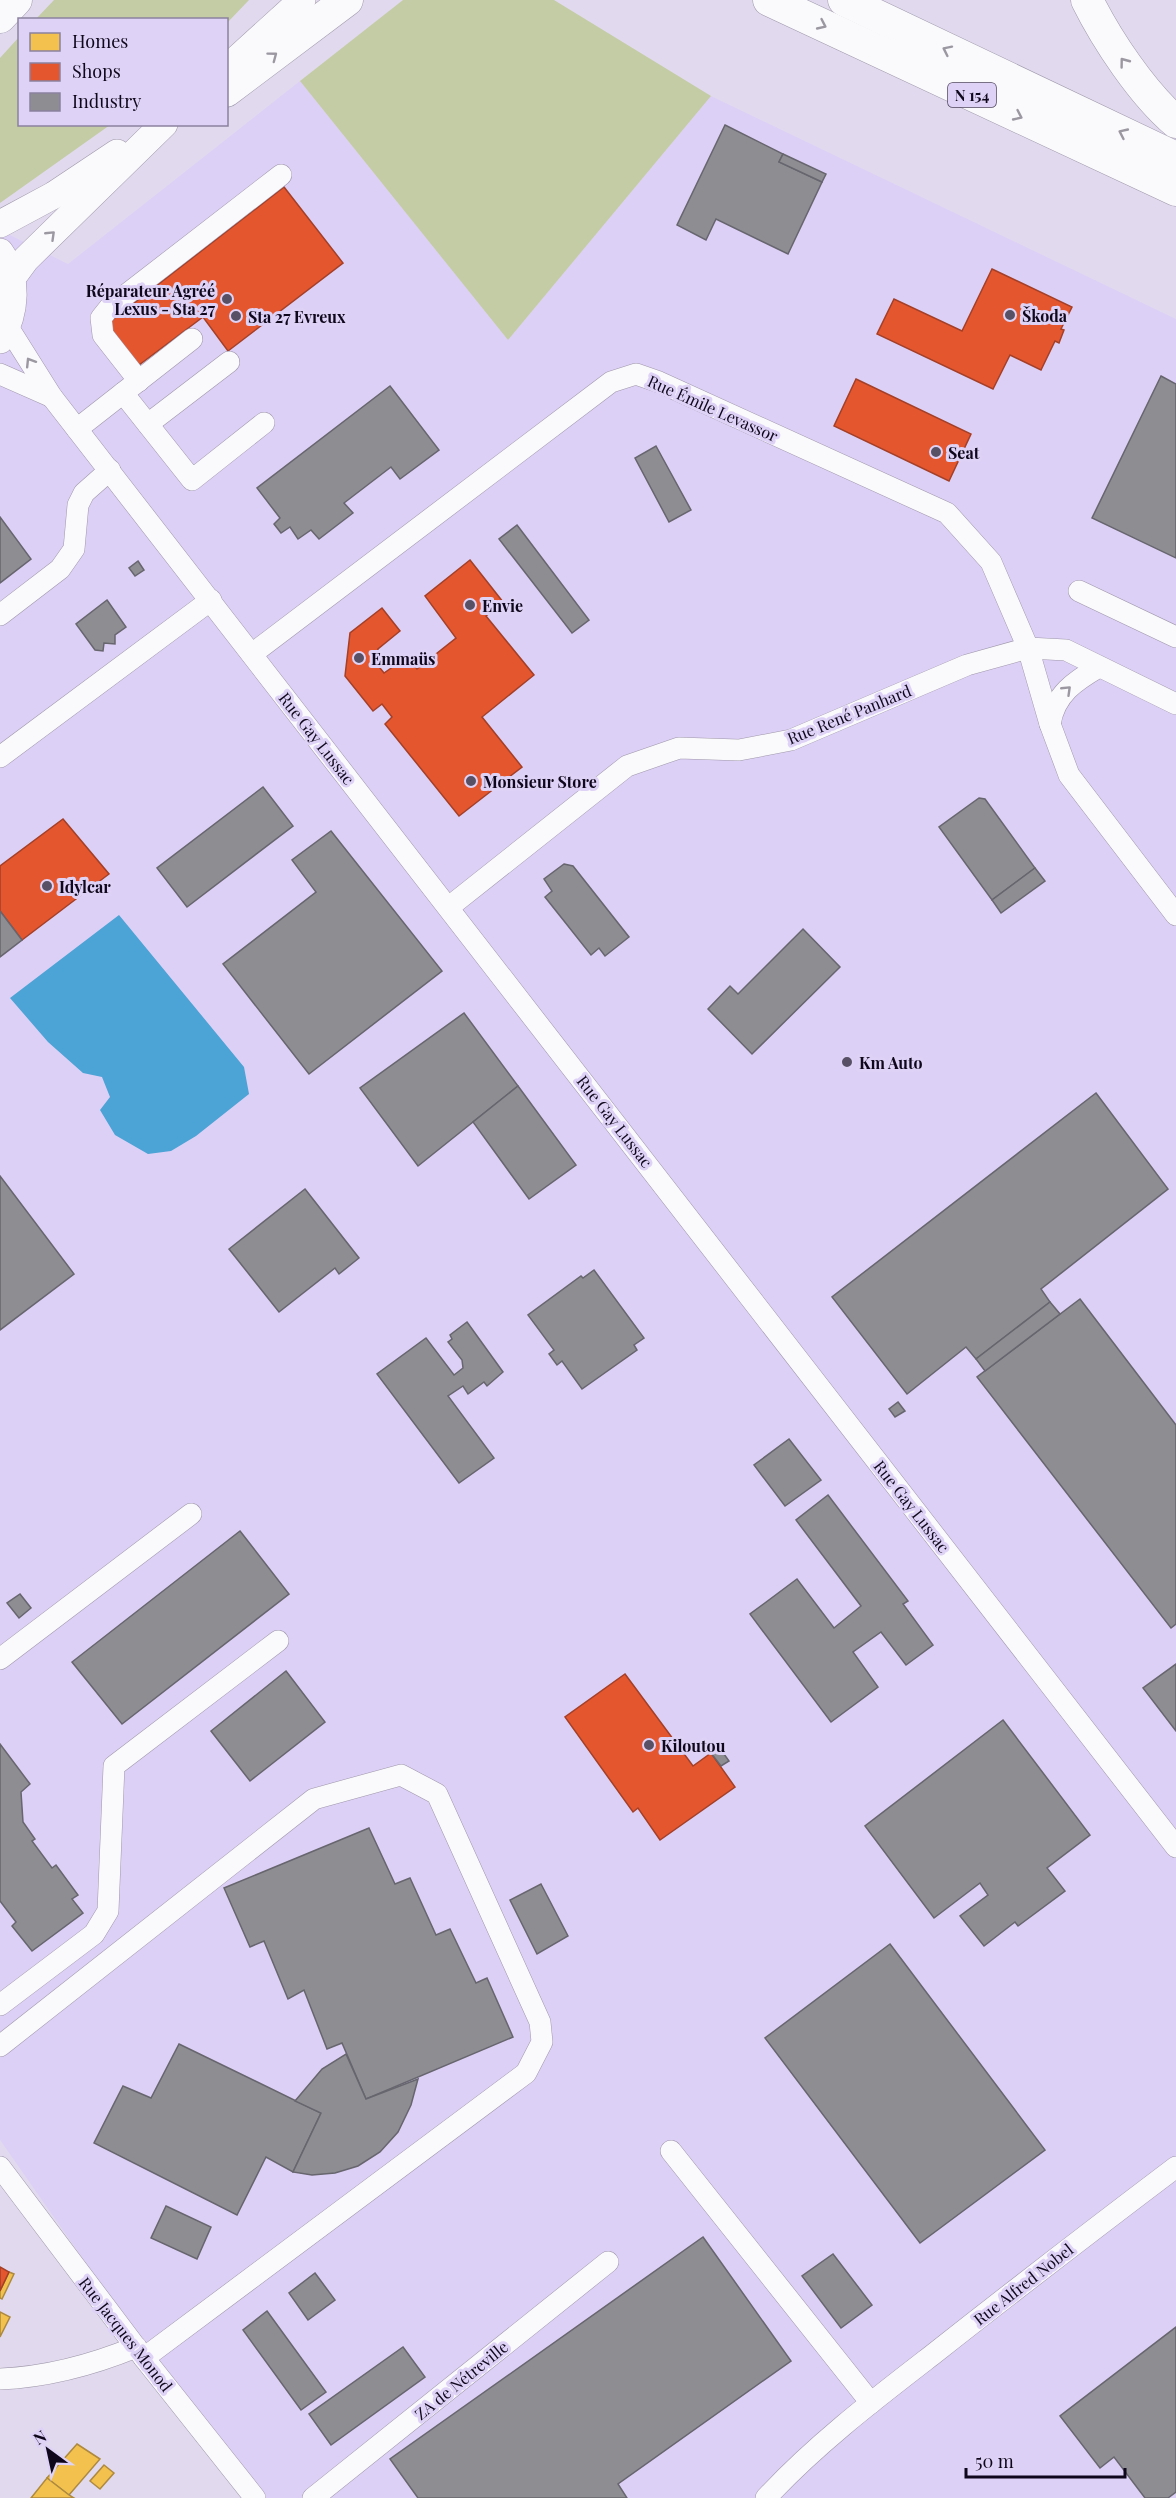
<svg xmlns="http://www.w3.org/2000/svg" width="1176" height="2498" viewBox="0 0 1176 2498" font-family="'Playfair Display',serif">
<rect width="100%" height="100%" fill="#e1daee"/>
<path fill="#ddd0f6" d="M300,81L508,340L711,96L1176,319V2498H250L0,2140V230L68,264Z"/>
<g fill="#c4cca5">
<path d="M54,0H249L227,23L226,20L36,19Z"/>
<path d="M403,0H554L711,96L508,340L300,81Z"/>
<path d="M19,37L20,124L110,125L0,203V58Z"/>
</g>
<path fill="#4ca3d5" d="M119,915L244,1067L249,1094L196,1136L171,1151L148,1154L115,1135L100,1110L110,1097L102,1077L83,1073L48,1042L10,998Z"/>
<g fill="#f2c14e" stroke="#ae893f" stroke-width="1.5">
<path d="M9,2272L14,2274L2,2299L0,2298V2291Z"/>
<path d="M0,2312L10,2317L0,2337Z"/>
<path d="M77,2444L100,2459L69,2495L47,2478Z"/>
<path d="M104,2465L114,2473L100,2489L90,2481Z"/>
<path d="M47,2478L69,2495L74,2498H31Z"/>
</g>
<g fill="#e4572e" stroke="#a43f28" stroke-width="1.5">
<path d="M284,187L343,263L228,351L203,317L139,365L107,324Z"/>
<path d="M992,269L1072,307L1061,329L1064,330L1059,343L1055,341L1041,370L1010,355L993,389L877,334L894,299L962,331Z"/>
<path d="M856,379L971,434L949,481L834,426Z"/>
<path d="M470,560L503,602L486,616L534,675L482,717L522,767L459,816L385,724L392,717L382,704L373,711L345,676L350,633L382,608L400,631L378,649L376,663L384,673L407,657L417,669L456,638L425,596Z"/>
<path d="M63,819L109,874L22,940L0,911V866Z"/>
<path d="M625,1674L693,1766L711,1753L735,1787L660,1840L638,1808L633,1812L565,1717Z"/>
<path d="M0,2267L9,2272L0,2291Z"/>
</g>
<g fill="#8d8d92" stroke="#67656e" stroke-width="1.5">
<path d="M725,125L783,154L779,162L822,182L788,254L716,219L706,240L677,225Z"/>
<path d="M783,154L826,174L822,182L779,162Z"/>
<path d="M1161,376L1176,384V558L1092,518Z"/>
<path d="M390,386L439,450L400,479L391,467L344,503L353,513L319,539L311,530L298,539L290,527L281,533L274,524L280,518L257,488Z"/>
<path d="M656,446L691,510L669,522L635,458Z"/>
<path d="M0,517L31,559L0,583Z"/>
<path d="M517,525L589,620L572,633L499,539Z"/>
<path d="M138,561L144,570L135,576L129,568Z"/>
<path d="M107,600L126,627L115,635V644L104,643L103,651L95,650L76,624Z"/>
<path d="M263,787L293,826L187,907L157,868Z"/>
<path d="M979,798L985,799L1035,868L992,900L939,827Z"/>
<path d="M331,831L442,971L309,1074L223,964L316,892L292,860Z"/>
<path d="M564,864L573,866L629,937L605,956L599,948L591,955L545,897L552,891L544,879Z"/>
<path d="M1035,868L1045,881L1001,913L992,900Z"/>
<path d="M0,911L22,940L0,957Z"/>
<path d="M803,929L840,967L752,1054L708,1009L730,986L738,994Z"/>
<path d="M464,1013L518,1086L418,1166L360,1088Z"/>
<path d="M518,1086L576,1165L529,1199L473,1122Z"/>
<path d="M1096,1093L1168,1189L1041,1289L1050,1302L976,1359L966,1347L907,1394L832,1297Z"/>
<path d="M0,1176L74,1274L0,1330Z"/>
<path d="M305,1189L359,1258L339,1274L335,1268L279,1312L229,1249Z"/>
<path d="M594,1270L644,1338L634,1345L637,1350L582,1389L562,1361L557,1365L549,1354L554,1350L528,1315L581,1276L583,1278Z"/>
<path d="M1080,1299L1176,1425V1624L1171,1628L977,1377Z"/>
<path d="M1050,1302L1060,1314L985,1371L976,1359Z"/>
<path d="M467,1322L503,1372L487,1386L484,1382L468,1394L463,1386L448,1396L494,1458L459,1483L377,1374L426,1338L454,1375L463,1368L462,1360L448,1342L452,1339L450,1335Z"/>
<path d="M898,1402L905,1411L895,1417L889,1409Z"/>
<path d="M789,1439L821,1480L785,1506L754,1465Z"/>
<path d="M828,1495L908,1601L903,1604L933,1645L906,1665L881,1632L853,1652L878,1687L831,1722L750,1614L797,1579L834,1628L861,1606L796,1520Z"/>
<path d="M240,1531L289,1594L122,1724L72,1662Z"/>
<path d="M20,1594L31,1608L19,1618L7,1603Z"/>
<path d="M1176,1664V1731L1143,1688Z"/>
<path d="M286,1671L325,1722L250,1781L211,1731Z"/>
<path d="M1003,1720L1090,1835L1047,1868L1065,1891L1018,1926L1015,1922L984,1946L960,1916L988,1895L980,1883L934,1918L865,1826Z"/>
<path d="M0,1744L30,1784L21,1792L23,1822L35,1839L32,1841L52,1868L56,1865L78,1895L72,1899L83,1913L32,1951L12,1926L16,1922L0,1901Z"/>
<path d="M719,1747L729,1761L721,1766L711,1753Z"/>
<path d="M369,1828L395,1884L410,1878L436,1935L450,1929L476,1983L487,1978L513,2037L366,2099L342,2043L327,2049L304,1990L288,1999L264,1941L250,1947L224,1888Z"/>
<path d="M541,1884L568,1936L537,1954L510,1900Z"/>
<path d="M890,1944L1045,2150L920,2243L765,2038Z"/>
<path d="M179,2044L321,2113L293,2172L266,2157L237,2215L94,2143L123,2086L151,2098Z"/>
<path d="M346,2054L366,2099L418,2079L411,2105L398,2132L380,2152L358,2166L335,2173L312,2175L293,2172L321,2113L295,2101L322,2069Z"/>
<path d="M166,2206L211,2227L197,2259L151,2238Z"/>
<path d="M703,2237L791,2361L618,2484L627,2498H418L390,2459Z"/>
<path d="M833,2254L872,2305L841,2328L802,2276Z"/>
<path d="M315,2273L335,2300L308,2320L289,2293Z"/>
<path d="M267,2311L326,2392L301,2410L243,2330Z"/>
<path d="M1176,2327V2492L1168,2498H1145L1114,2457L1100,2468L1060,2416Z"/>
<path d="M403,2347L425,2377L331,2445L309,2414Z"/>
</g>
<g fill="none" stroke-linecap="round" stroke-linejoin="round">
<g stroke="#9e97aa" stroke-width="22">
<g id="minor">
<path d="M8,327L52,397L1176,1847"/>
<path d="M0,374L52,397"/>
<path d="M139,381L103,335L101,318L109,308L281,175"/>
<path d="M123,393L192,480L264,423"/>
<path d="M148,424L229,362"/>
<path d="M77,429L192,339"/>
<path d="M1079,591L1176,637"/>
<path d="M0,615L60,569L74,549L78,505L84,493L110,470"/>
<path d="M252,654L611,382L636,374L659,382L947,513L991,562L1028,648L1050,724L1069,775L1176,915"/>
<path d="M1050,724C1055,694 1075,681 1099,667"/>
<path d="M0,757L211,600"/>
<path d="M449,907L627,766L679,748L739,750L791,740L967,665L1028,648L1066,650L1176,704"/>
<path d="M0,1659L191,1514"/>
<path d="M0,2005L94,1934L108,1911L114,1766L278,1641"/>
<path d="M0,2046L314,1799L401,1775L437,1794L540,2022L542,2042L526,2073L144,2358"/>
<path d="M671,2151L871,2403"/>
<path d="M0,2167L144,2358L255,2498"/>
<path d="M0,2379C48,2377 92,2365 136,2347"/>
<path d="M313,2498L608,2262"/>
<path d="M766,2498C815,2445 874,2400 931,2356C1012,2292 1094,2229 1176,2167"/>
</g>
</g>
<g stroke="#9e97aa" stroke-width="28">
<g id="major">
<path d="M226,69L302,0"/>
<path d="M0,224L54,195L117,153"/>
<path d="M0,252C19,279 16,313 0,340"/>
<path d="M12,278L26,259L164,124"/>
</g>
</g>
<g stroke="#9e97aa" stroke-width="33">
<g id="highway">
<path d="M769,0L1176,190"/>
<path d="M844,0L1176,158"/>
<path d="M1087,0C1107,40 1142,93 1176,122"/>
<path d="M0,17L16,0"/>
<path d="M226,91L347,0"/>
</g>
</g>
<use href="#minor" stroke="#faf9fc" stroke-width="21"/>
<use href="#major" stroke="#faf9fc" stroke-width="27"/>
<use href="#highway" stroke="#faf9fc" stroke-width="32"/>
</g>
<defs><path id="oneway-chevron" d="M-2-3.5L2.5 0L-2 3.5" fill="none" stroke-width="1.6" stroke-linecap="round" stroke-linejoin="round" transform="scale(1.5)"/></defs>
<g stroke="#9c98a2">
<use href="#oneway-chevron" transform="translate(822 25) rotate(25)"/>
<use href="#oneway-chevron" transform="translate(947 50) rotate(-154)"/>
<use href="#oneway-chevron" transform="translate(273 56) rotate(-37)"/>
<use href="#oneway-chevron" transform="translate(1124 62) rotate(-127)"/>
<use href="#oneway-chevron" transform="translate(1018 116) rotate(25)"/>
<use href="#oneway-chevron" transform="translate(1123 133) rotate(-155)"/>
<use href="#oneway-chevron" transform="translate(51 235) rotate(-44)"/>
<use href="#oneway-chevron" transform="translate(30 362) rotate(-122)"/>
<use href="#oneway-chevron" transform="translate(1067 690) rotate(-44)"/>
</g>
<g fill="#585165" stroke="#ded2f6" stroke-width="2">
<circle cx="227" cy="299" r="6"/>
<circle cx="1010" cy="315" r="6"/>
<circle cx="236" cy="316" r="6"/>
<circle cx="936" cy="452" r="6"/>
<circle cx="470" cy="605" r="6"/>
<circle cx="359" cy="658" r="6"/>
<circle cx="471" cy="781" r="6"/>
<circle cx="47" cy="886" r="6"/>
<circle cx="847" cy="1062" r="6"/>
<circle cx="649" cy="1745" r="6"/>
</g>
<g text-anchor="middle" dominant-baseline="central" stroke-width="6" stroke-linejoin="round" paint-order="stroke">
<rect fill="#ded2f6" stroke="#4d445d" stroke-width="1.5" x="948" y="83" width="48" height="24" rx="4.5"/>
<g font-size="15" font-weight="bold" fill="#0f071b">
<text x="972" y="95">N 154</text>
</g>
<g font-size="16" font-weight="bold" fill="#0f071b" stroke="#ded2f6" text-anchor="start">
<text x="215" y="290" text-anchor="end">Réparateur Agréé<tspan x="215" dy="18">Lexus - Sta 27</tspan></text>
<text x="1022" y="315">Škoda</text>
<text x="248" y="316">Sta 27 Evreux</text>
<text x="948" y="452">Seat</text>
<text x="482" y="605">Envie</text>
<text x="371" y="658">Emmaüs</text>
<text x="483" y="781">Monsieur Store</text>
<text x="59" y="886">Idylcar</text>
<text x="859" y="1062">Km Auto</text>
<text x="661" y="1745">Kiloutou</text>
</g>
<g font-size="16" fill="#0f071b" stroke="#ded2f6">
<text transform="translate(713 408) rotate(24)">Rue Émile Levassor</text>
<text transform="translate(849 714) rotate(-22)">Rue René Panhard</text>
<text transform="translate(317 738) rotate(52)">Rue Gay Lussac</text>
<text transform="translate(615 1121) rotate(52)">Rue Gay Lussac</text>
<text transform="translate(912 1506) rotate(52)">Rue Gay Lussac</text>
<text transform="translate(1023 2284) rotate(-38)">Rue Alfred Nobel</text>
<text transform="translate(126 2334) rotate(52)">Rue Jacques Monod</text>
<text transform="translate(461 2380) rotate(-39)">ZA de Nétreville</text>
</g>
</g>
<rect x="18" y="18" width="210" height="108" fill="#ded2f6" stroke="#8b819e" stroke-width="1.5"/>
<rect x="30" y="33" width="30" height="18" fill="#f2c14e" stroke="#8b819e" stroke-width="1.5"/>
<text x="72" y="48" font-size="18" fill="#0f071b">Homes</text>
<rect x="30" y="63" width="30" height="18" fill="#e4572e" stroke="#8b819e" stroke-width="1.5"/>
<text x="72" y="78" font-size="18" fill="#0f071b">Shops</text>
<rect x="30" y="93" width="30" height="18" fill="#8d8d92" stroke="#8b819e" stroke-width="1.5"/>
<text x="72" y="108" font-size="18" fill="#0f071b">Industry</text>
<g transform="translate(48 2450) rotate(327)" stroke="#ded2f6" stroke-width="4.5" paint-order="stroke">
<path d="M0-4.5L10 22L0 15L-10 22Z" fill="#0f071b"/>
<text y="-9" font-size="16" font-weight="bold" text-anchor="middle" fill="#0f071b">N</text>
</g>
<path d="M966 2468v9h159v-9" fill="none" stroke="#0f071b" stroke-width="3"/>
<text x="975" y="2468" font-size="18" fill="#0f071b" stroke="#ded2f6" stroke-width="4.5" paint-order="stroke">50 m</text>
</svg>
